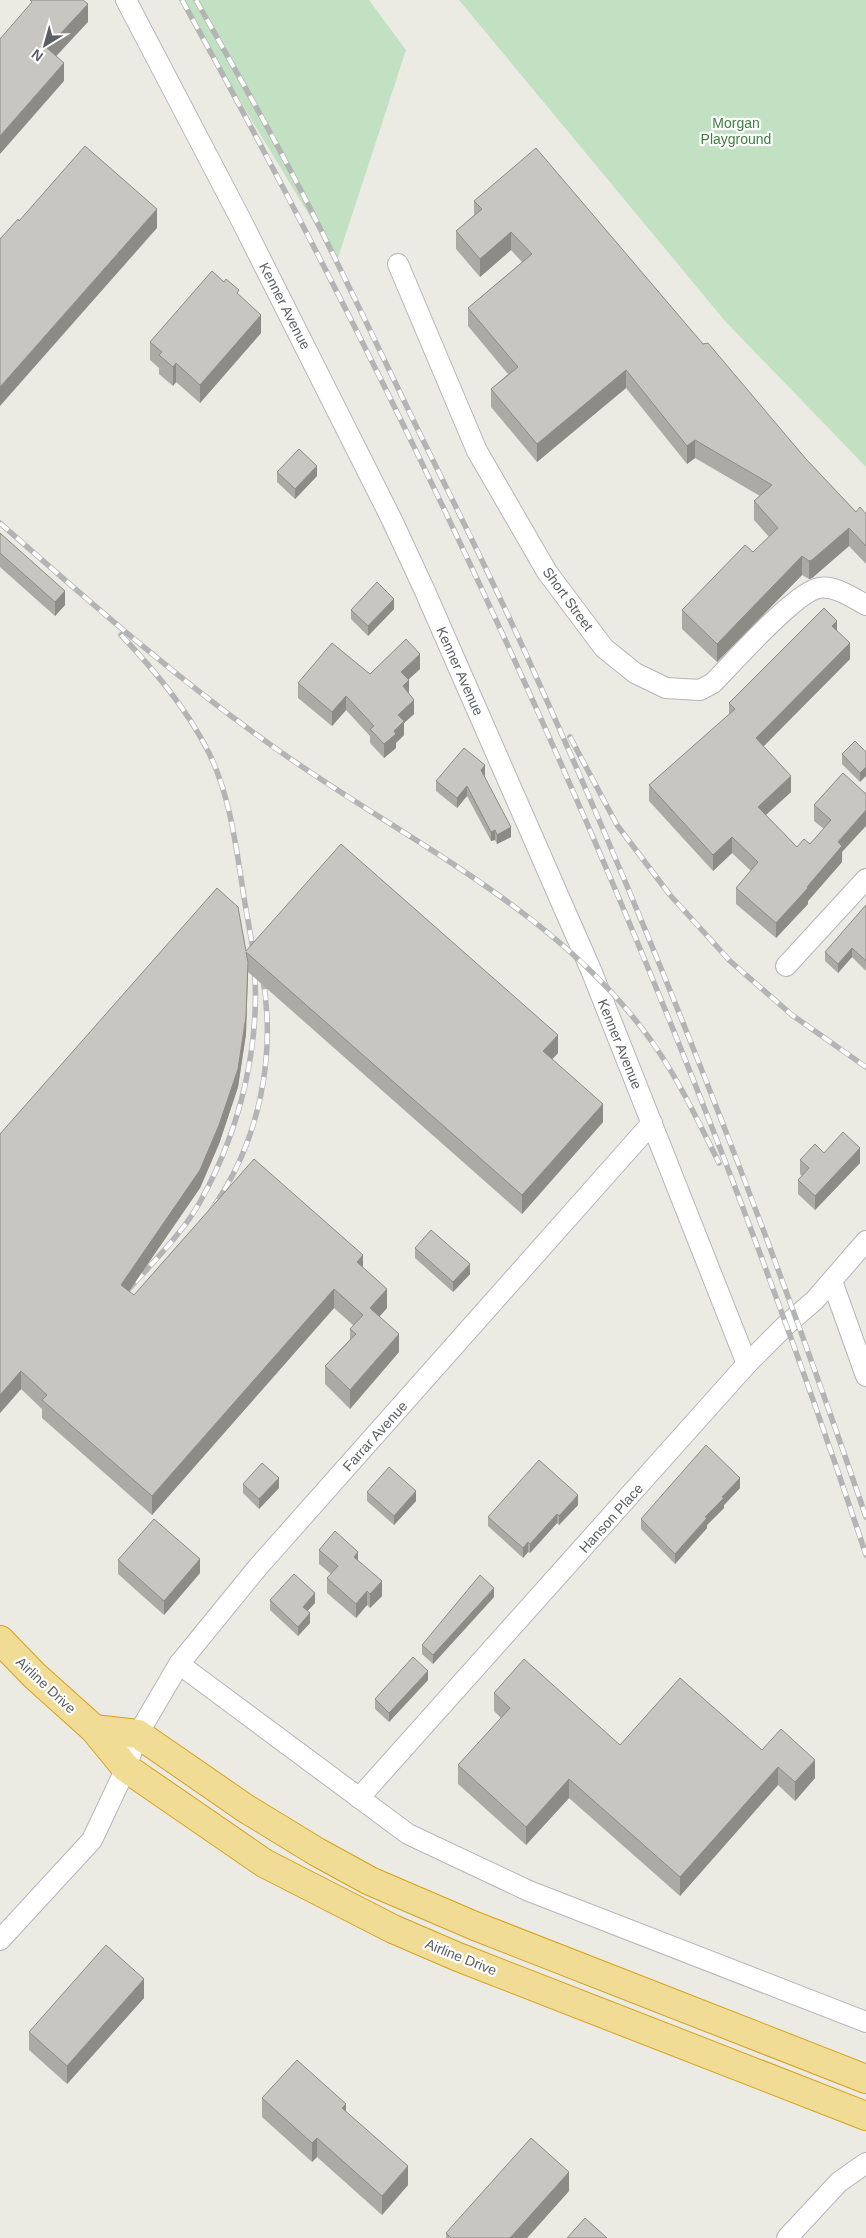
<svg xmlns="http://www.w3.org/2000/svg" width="866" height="2238" viewBox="0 0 866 2238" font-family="Helvetica,sans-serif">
<rect width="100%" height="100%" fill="#ecebe3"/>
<g fill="#c2e1c3">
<path d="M179,0H369L406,50L337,261Z"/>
<path d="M459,0H866V467L725,321Z"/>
</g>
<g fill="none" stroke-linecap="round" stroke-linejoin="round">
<g stroke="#b4b5b9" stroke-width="22">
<g id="street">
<path d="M126,0L241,220L391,518L424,589L591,970L747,1364"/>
<path d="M398,264L477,451L547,572L604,648L635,673L666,688L700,690L713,683C733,663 795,592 819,588C835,585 853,598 866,605"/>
<path d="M786,966L866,879"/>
<path d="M832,1281L866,1376"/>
<path d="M179,1664L408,1834L529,1891L866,2022"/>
<path d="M359,1798L747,1364L786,1325L815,1300L866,1241"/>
<path d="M0,1940L92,1840L126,1768L138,1734L179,1664L258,1567L652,1123"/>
<path d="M787,2238L839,2182L866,2163"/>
</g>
</g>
<g stroke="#d7a118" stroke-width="30">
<g id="highway">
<path d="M0,1640L35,1676L94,1729L126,1768L264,1863L393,1929L458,1957L866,2116"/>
<path d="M94,1729L138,1734L245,1808L317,1852L370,1881L475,1926L866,2079"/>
</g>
</g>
<use href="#street" stroke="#fff" stroke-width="20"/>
<use href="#highway" stroke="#f1dc96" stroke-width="28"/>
<g stroke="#b3b4b4" stroke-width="5.5">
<g id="rail">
<path d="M182,0C456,496 688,1017 866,1555"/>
<path d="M196,0C230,61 265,121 297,183C339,264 378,347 418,430C456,507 495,585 530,663C656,942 767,1227 866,1517"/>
<path d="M0,523C92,604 184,685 285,755C411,843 558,912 650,1039C678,1078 698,1121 719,1163"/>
<path d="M121,635C155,671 187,709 209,753C229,794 235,840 242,884C245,907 250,929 253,951C263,1037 242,1127 200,1202C182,1234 153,1262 128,1290"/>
<path d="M570,737L617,825L670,895L730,961L792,1015L866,1067"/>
<path d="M212,1209C260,1141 277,1054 262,973"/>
</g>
</g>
<use href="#rail" stroke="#fff" stroke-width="4" stroke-dasharray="11" stroke-linecap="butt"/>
</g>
<g fill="#acaaa5">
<path d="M474,201L703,344L806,459L856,512L866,514V564L849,546L812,578L809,579L802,575L717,662L682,629V610L753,552L769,537L754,520V501L760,496L695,458L687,464L626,388L537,462L491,407V389L508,374L468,326V308L522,262L511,250L480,277L456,249V231L474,215Z"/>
<path d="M239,295L261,333L200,403L176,382L173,386L159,374V368L150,360V342Z"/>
<path d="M277,472L317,476L295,499L277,482Z"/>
<path d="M0,533L65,605L55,616L0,567Z"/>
<path d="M394,609L368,636L351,619V610Z"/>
<path d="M837,630L850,659L763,746L791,792L766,815L797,847L810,844L824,829L814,821V805L843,773L842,862L808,901V904L776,938L736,904V888L751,871L732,853L713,871L649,801V785L729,715V703Z"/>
<path d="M420,669L409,679V694L414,714L404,723V735L396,743V748L384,758L370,743V736L346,710L332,726L298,698V683Z"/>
<path d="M866,752L860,782L842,764V754Z"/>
<path d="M485,775L484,776L511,837L497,844L495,840L491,841L467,796L457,808L436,791V781Z"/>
<path d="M866,905V971L852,957L838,973L825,961V952Z"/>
<path d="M246,951L558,1053L552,1059L603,1122L522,1214L248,972L246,1034L238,1087L219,1144L200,1188L129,1291L134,1295L363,1268L387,1308L379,1317L399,1352L350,1409L325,1384V1366L350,1339V1329L354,1326L334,1308L152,1515L42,1418V1409L21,1389L0,1413V1134Z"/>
<path d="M824,1153L860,1163L815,1210L798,1194V1180L802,1176L800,1174V1160Z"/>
<path d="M415,1248L470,1274L453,1292L415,1258Z"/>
<path d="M243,1484L279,1488L259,1509L243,1493Z"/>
<path d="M740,1488L724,1505V1508L707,1525V1528L675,1564L641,1529V1519Z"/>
<path d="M367,1492L416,1501L394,1525L367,1501Z"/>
<path d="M578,1505L559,1525L557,1523L530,1553L528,1552L523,1558L488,1526V1517Z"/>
<path d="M319,1550L358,1561L382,1596L370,1608L367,1605L356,1618L327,1593V1578L331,1574L319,1564Z"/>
<path d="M118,1560L200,1573L164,1615L118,1574Z"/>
<path d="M494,1597L433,1664L422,1654V1645Z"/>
<path d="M270,1600L315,1603L307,1611L310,1623L298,1636L270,1610Z"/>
<path d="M428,1680L389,1722L375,1709V1699Z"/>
<path d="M494,1693L620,1745L762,1750L815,1778L795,1801L778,1785L680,1896L569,1798L526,1845L458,1784V1765L501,1718L494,1711Z"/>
<path d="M144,1998L67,2084L29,2050V2032Z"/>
<path d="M262,2098L346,2112L408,2185L382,2215L317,2157L312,2162L262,2117Z"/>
<path d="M569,2191L527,2238H446V2233Z"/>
</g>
<g fill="#8c8b86">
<path d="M88,4V22L47,66V48Z"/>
<path d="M64,63V81L0,154V136Z"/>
<path d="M157,209V228L0,406V387Z"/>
<path d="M511,232V250L480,277V259Z"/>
<path d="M261,315V333L200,403V385Z"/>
<path d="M176,363V382L173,386V367Z"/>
<path d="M626,370V388L537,462V444Z"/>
<path d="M695,440V458L687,464V446Z"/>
<path d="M317,466V476L295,499V489Z"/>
<path d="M849,528V546L812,578L809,579V561Z"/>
<path d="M802,556V575L717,662V644Z"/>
<path d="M65,591V605L55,616V602Z"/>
<path d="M394,599V609L368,636V626Z"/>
<path d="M837,621V637L832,626Z"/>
<path d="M850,643V659L756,754V738Z"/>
<path d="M420,654V669L401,686V672Z"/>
<path d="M409,680V694L403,686Z"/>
<path d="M346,696V710L332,726V712Z"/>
<path d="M414,700V714L404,723V735L396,743V748L384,758V744L398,715Z"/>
<path d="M485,765V775L481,780V770Z"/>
<path d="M866,767V776L860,782V773Z"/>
<path d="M791,776V792L758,822V807Z"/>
<path d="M467,786V796L457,808V798Z"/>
<path d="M866,810V826L842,852V862L808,901V904L776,938V923L807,887L838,842Z"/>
<path d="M511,827V837L497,844V835Z"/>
<path d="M495,830V840L491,841V832Z"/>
<path d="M732,837V853L713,871V855Z"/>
<path d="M852,948V957L838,973V964Z"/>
<path d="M248,962L246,1034L238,1087L219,1144L200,1188L121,1303V1285Z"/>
<path d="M558,1035V1053L543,1069V1051Z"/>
<path d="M603,1104V1122L522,1214V1195Z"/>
<path d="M860,1148V1163L815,1210V1196Z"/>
<path d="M363,1255V1274L357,1262Z"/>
<path d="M470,1264V1274L453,1292V1282Z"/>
<path d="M334,1289V1308L152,1515V1496Z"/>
<path d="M387,1289V1308L370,1327V1308Z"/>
<path d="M399,1334V1352L350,1409V1390Z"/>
<path d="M21,1371V1389L0,1413V1395Z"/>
<path d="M279,1478V1488L259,1509V1499Z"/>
<path d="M740,1478V1488L724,1505V1508L707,1525V1528L675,1564V1554L722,1497Z"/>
<path d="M416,1491V1501L394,1525V1516Z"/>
<path d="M578,1495V1505L559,1525V1516Z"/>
<path d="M557,1514V1523L530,1553V1544Z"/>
<path d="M528,1542V1552L523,1558V1548Z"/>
<path d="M358,1552V1566L354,1557Z"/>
<path d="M200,1559V1573L164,1615V1601Z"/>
<path d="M382,1581V1596L370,1608V1594Z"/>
<path d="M494,1588V1597L433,1664V1655Z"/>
<path d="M367,1591V1605L356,1618V1604Z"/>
<path d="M315,1593V1603L303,1616V1607Z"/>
<path d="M310,1613V1623L298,1636V1627Z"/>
<path d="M428,1671V1680L389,1722V1713Z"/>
<path d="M815,1760V1778L795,1801V1782Z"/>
<path d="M778,1767V1785L680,1896V1877Z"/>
<path d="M569,1779V1798L526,1845V1827Z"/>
<path d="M144,1979V1998L67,2084V2066Z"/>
<path d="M346,2104V2122L342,2108Z"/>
<path d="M317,2138V2157L312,2162V2143Z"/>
<path d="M408,2166V2185L382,2215V2196Z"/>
<path d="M569,2172V2191L527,2238H510Z"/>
</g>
<g fill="#c8c6c0" stroke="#8c8b86">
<path d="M30,0H83L88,4L47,48L64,63L0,136V39L32,2Z"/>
<path d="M85,146L157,209L0,387V239L18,219L19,221Z"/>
<path d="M536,148L703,344L708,343L806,459L856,512L860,507L866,514V546L849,528L812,560L809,561L802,556L717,644L682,610L745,545L753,552L778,528L754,501L772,485L695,440L687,446L626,370L537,444L491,389L518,367L468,308L532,254L511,232L480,259L456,231L482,209L474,201Z"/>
<path d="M212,271L224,282L226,279L239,290L237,293L261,315L200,385L176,363L173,367L159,355L162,352L150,342Z"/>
<path d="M299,449L317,466L295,489L277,472Z"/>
<path d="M0,533L65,591L55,602L0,553Z"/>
<path d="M377,582L394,599L368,626L351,610Z"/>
<path d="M824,608L837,621L832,626L850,643L756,738L791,776L758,807L797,847L804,839L810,844L831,820L814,805L843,773L866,794V810L838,842L842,846L807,887L808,888L776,923L736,888L758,862L732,837L713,855L649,785L735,709L729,703Z"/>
<path d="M406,639L420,654L401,672L409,680L403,686L414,700L398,715L404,721L394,731L396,734L384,744L370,729L374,726L346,696L332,712L298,683L332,643L370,674Z"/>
<path d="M855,741L866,752V767L860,773L842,754Z"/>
<path d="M464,748L485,765L481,770L511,827L497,835L495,830L491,832L467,786L457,798L436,781Z"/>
<path d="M341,844L558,1035L543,1051L603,1104L522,1195L246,952L248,962L246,1016L238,1069L219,1125L200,1170L121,1285L134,1295L254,1159L363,1255L357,1262L387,1289L370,1308L399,1334L350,1390L325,1366L356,1334L350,1329L363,1315L334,1289L152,1496L42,1400L47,1395L21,1371L0,1395V1134L217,888L238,907L246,951Z"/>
<path d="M866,905V961L852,948L838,964L825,952Z"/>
<path d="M843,1132L860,1148L815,1196L798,1180L809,1168L800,1160L815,1144L824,1153Z"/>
<path d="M431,1230L470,1264L453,1282L415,1248Z"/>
<path d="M706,1445L740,1478L722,1497L724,1498L705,1517L707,1518L675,1554L641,1519Z"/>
<path d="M539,1460L578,1495L559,1516L557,1514L530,1544L528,1542L523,1548L488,1517Z"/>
<path d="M262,1463L279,1478L259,1499L243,1484Z"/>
<path d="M389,1467L416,1491L394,1516L367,1492Z"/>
<path d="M154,1519L200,1559L164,1601L118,1560Z"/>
<path d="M335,1531L358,1552L354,1557L382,1581L370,1594L367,1591L356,1604L327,1578L338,1566L319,1550Z"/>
<path d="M294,1574L315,1593L303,1607L310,1613L298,1627L270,1600Z"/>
<path d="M480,1575L494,1588L433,1655L422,1645Z"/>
<path d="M413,1657L428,1671L389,1713L375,1699Z"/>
<path d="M524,1659L620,1745L680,1678L762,1750L781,1729L815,1760L795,1782L778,1767L680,1877L569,1779L526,1827L458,1765L510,1708L494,1693Z"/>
<path d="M106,1945L144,1979L67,2066L29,2032Z"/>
<path d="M297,2060L346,2104L342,2108L408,2166L382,2196L317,2138L312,2143L262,2098Z"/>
<path d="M531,2138L569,2172L510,2238H451L446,2233Z"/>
<path d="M585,2218L607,2238H567Z"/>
</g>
<g text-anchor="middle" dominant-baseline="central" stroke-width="4.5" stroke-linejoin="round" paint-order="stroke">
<g font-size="14" fill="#3e7f43" stroke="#fff">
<text x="736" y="123">Morgan<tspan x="736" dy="16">Playground</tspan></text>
</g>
<g font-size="14" fill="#5b5e62" stroke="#fff">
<text transform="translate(285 306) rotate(63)">Kenner Avenue</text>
<text transform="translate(568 599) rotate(54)">Short Street</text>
<text transform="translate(460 671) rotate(66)">Kenner Avenue</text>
<text transform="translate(620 1044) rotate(68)">Kenner Avenue</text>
<text transform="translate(375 1436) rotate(-48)">Farrar Avenue</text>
<text transform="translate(611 1518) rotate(-48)">Hanson Place</text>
<text transform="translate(46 1685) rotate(43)">Airline Drive</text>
<text transform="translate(461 1957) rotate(22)">Airline Drive</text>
</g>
</g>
<g transform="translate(45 45) rotate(217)" stroke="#ffffff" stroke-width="4" paint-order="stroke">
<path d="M0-4L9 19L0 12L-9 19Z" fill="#5b5e62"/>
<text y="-8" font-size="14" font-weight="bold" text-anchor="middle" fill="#5b5e62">N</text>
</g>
</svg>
